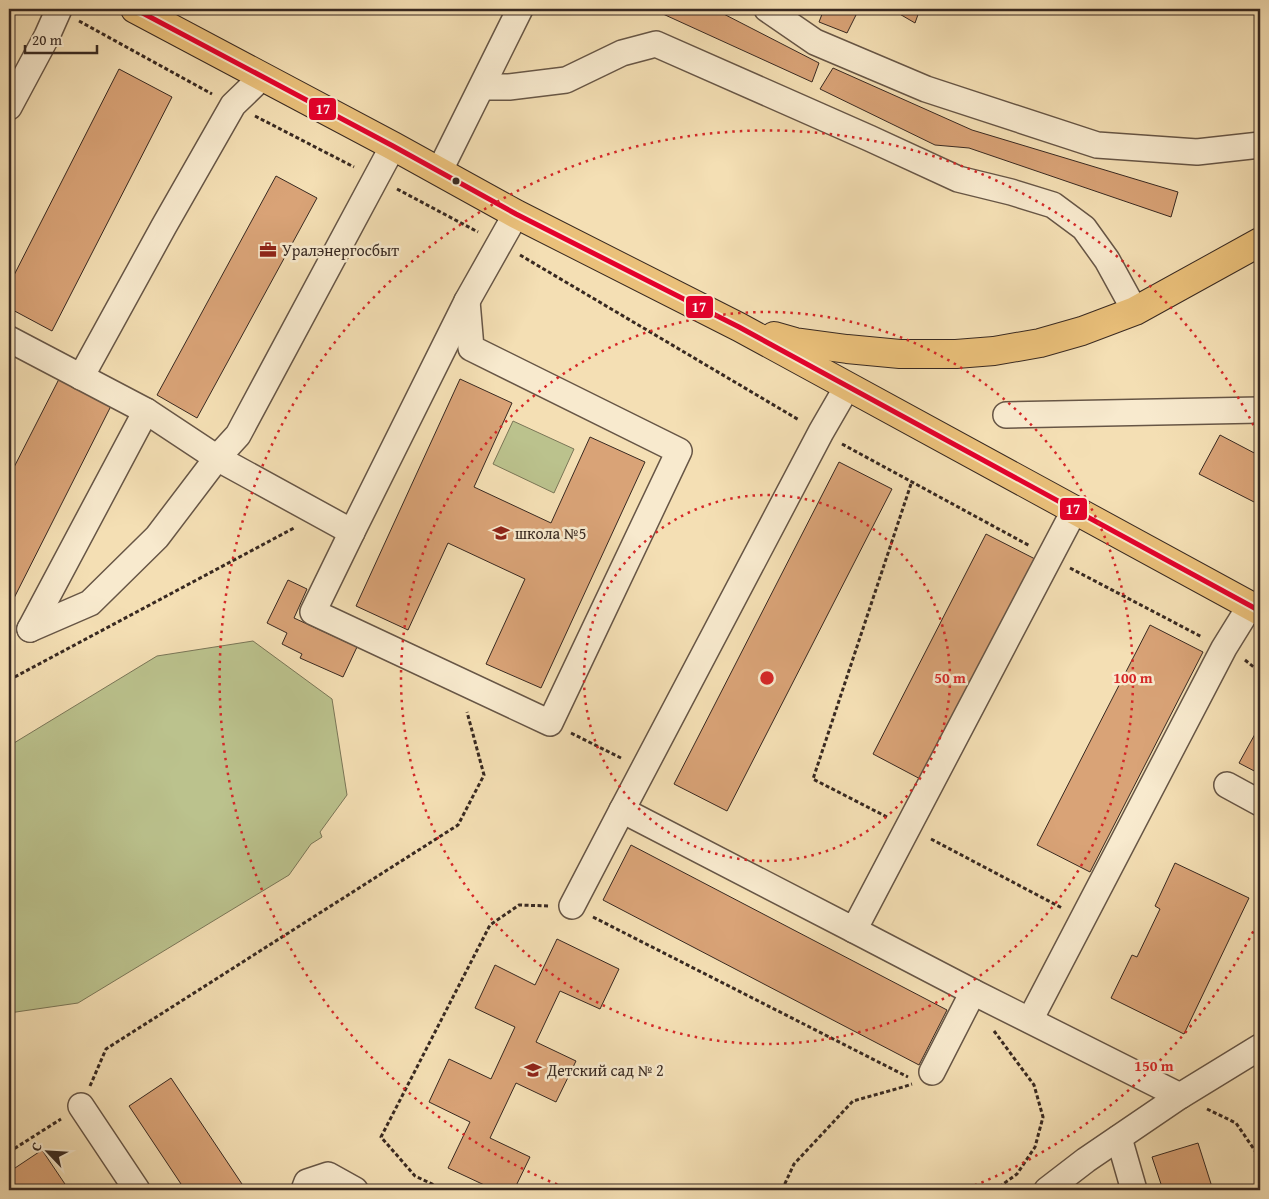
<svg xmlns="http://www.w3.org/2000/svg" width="1269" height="1199" viewBox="0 0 1269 1199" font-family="'Gentium Book Plus',serif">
<rect width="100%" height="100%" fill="#f4dfb4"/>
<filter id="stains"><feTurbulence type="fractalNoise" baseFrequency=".004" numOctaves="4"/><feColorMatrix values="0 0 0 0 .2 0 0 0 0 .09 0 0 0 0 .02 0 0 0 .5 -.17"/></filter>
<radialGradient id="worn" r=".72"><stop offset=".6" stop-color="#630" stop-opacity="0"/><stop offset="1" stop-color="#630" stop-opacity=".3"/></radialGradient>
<g fill="#bbc28d" stroke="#7a7657">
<path d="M513,421L574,449L554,493L493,464Z"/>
<path d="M253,641L332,699L347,795L320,832L322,837L311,844L289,875L78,1003L9,1013V746L157,656Z"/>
</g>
<g fill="#d9a377" stroke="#382921">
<path d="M652,9H714L819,63L812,82Z"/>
<path d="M824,9H859L847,33L819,22Z"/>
<path d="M891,9H920L915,23Z"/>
<path d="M833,68L972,130L1178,192L1171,217L969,148L935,145L820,89Z"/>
<path d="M119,69L172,97L52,331L9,308V285Z"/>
<path d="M276,176L317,198L197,418L157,395Z"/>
<path d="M59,379L111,406L9,608V477Z"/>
<path d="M460,379L512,403L474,487L551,523L590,437L645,462L541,688L486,664L525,579L448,543L408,630L356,606Z"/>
<path d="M1220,435L1260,456V505L1199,474Z"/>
<path d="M839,462L892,489L727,811L674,784Z"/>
<path d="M986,534L1039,561L926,782L873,754Z"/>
<path d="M288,580L307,589L294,618L357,647L343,677L300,658L302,654L282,644L287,633L267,623Z"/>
<path d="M1150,625L1203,652L1090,872L1037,845Z"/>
<path d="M1260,725V774L1239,763Z"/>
<path d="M631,845L947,1010L919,1065L603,900Z"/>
<path d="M1175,863L1249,898L1184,1034L1111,998L1132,955L1137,957L1160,909L1155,906Z"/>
<path d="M557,939L619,969L600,1009L560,991L536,1042L576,1061L556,1102L516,1083L490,1138L530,1157L514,1190H495L448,1168L470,1122L429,1102L449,1059L491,1079L515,1027L475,1008L495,965L535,985Z"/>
<path d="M171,1078L246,1190H185L129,1106Z"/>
<path d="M1198,1143L1213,1190H1163L1152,1157Z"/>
<path d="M42,1150L69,1190H9V1172Z"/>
</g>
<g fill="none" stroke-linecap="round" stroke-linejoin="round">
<g stroke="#675646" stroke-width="28">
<g id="minor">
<path d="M767,9L815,42L926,89L1097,145L1197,152L1260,145"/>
<path d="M482,87H509L566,80L622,53L656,44L869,138L958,179L1011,192L1053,205L1084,228L1107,260L1135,311"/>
<path d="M9,107L47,36L59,9"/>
<path d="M439,172L520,9"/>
<path d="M9,339L146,411L217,458L352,532L467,301L516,214"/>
<path d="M81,377L164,226L233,105L262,77"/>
<path d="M847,387L821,432L622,810L854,930L1074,511"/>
<path d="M1006,415L1260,410"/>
<path d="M352,532L313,612L550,723L679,451L471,348L467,301"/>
<path d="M30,629L90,603L157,537L217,458L238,435L393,146"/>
<path d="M30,629L146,411"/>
<path d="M1227,785L1260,803"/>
<path d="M572,906L622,810"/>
<path d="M854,930L973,992L1180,1096"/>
<path d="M1030,1020L1224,648L1250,606"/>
<path d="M932,1072L973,992"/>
<path d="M81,1106L137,1190"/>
<path d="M1119,1138L1134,1190"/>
<path d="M304,1190L307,1182L328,1175L355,1190"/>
<path d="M1047,1190L1086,1160L1180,1096L1260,1047"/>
</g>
</g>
<g stroke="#382921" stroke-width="30">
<g id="major">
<path d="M135,9L393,146L516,214L739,327L1260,611"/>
<path d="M774,336L795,342L847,349L900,354H956L994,351L1040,343L1082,331L1135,311L1260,242"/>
</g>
</g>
<g stroke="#382921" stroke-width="3" stroke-dasharray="4 2.5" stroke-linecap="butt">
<path d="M79,21L212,94"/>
<path d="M255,116L354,167"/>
<path d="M397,189L478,232"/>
<path d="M520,255L799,420"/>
<path d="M842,444L1030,546"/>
<path d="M1070,568L1202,637"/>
<path d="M1245,660L1260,672"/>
<path d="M9,680L294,528"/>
<path d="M571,733L621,758"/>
<path d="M887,817L813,779L912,481"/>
<path d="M931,839L1062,908"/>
<path d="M593,917L908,1077"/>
<path d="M994,1031L1034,1085L1043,1117L1035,1147L1017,1174L995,1190"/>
<path d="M90,1086L106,1049L458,825L484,775L467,712"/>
<path d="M1207,1109L1236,1123L1260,1158"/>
<path d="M9,1152L61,1119"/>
<path d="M445,1190L415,1176L381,1137L490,925L519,905L549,906"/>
<path d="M782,1190L794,1164L853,1101L903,1087L912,1084"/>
</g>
<use href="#minor" stroke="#f8eace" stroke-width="25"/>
<use href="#major" stroke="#eac07a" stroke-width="28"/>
<g stroke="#f8eace" stroke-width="9">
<path id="bus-1" d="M135,9L393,146L516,214L739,327L1260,611"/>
</g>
<use href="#bus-1" stroke="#e4002b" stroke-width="5"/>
</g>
<g fill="none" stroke="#d62828" stroke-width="2.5" stroke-dasharray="2.5 5">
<circle cx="767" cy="678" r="183"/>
<circle cx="767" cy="678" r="366"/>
<path d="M1260 918A548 548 0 0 1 963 1190M571 1190A548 548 0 1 1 1260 438"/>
</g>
<defs>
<g id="office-bare" transform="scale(1.35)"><path d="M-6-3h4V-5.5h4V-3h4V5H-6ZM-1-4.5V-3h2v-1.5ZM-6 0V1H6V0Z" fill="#8f2418" stroke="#f8eace" stroke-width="2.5" paint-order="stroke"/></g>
<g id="school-bare" transform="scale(1.35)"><path d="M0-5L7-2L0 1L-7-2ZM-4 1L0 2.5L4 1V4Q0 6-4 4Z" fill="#8f2418" stroke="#f8eace" stroke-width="2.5" paint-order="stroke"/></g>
</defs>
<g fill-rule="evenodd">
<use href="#office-bare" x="268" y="250"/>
<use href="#school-bare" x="501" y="533"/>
<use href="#school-bare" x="533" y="1070"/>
</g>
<circle fill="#382921" stroke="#f8eace" stroke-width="2" cx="456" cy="181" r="4.5"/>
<g text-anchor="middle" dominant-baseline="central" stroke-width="5" stroke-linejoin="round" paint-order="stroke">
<g font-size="16" fill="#382921" stroke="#f8eace" text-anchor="start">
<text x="282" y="250">Уралэнергосбыт</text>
<text x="515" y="533">школа №5</text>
<text x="547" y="1070">Детский сад № 2</text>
</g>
</g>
<circle cx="767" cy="678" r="8" fill="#d62828" stroke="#f8eace" stroke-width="2.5"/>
<g font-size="15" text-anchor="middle" font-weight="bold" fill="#d62828" stroke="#f8eace" stroke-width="5" stroke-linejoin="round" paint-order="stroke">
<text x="950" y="683">50 m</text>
<text x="1133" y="683">100 m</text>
<text x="1154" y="1071">150 m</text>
</g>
<g stroke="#f8eace" stroke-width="2">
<rect x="308" y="97" width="29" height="24" rx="5" fill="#e4002b"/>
<rect x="685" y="295" width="29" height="24" rx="5" fill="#e4002b"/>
<rect x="1059" y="497" width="29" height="24" rx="5" fill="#e4002b"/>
</g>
<g font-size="14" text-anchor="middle" font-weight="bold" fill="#fff">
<text x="323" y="114">17</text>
<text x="699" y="312">17</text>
<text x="1073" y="514">17</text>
</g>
<rect width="1269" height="1199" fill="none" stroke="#f4dfb4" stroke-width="30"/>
<rect x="10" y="10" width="1249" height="1179" fill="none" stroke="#382921" stroke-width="2.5"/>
<rect x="15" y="15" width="1239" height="1169" fill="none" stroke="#382921"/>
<g transform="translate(48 1152) rotate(295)" stroke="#f8eace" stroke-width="4" paint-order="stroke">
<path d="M0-4L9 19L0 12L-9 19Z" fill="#382921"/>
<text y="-8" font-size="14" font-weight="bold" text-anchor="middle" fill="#382921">С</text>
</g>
<path d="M25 45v8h72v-8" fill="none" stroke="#382921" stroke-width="2.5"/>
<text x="32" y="45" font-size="15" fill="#382921" stroke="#f8eace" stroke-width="4" paint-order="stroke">20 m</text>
<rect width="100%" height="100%" filter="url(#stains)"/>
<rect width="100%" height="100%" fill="url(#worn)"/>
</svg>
